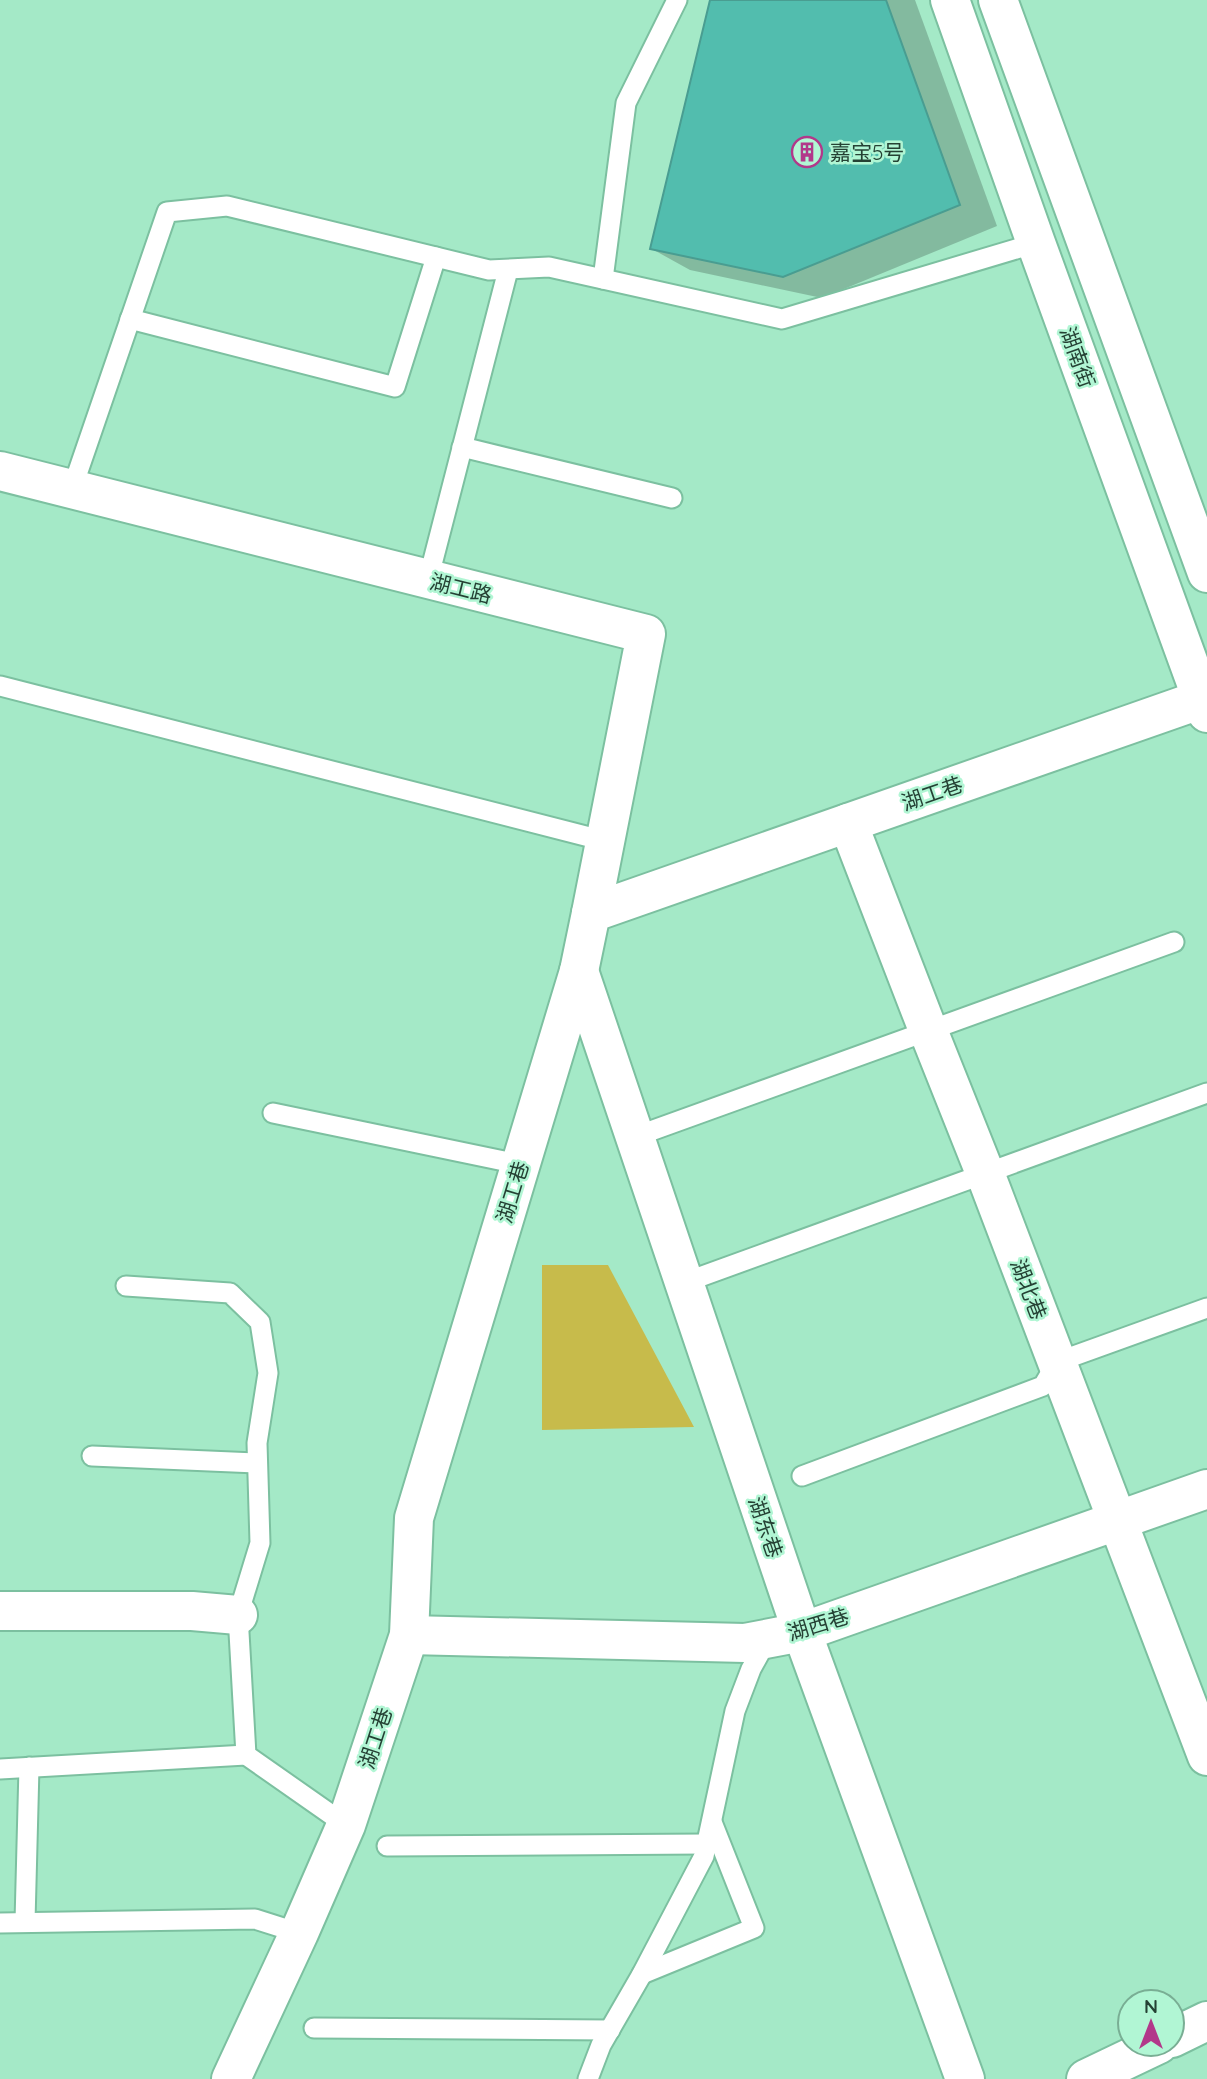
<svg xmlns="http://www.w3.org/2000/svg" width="1207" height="2079" viewBox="0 0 1207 2079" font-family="Quicksand,'Noto Sans SC',sans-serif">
<rect width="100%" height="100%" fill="#a4e9c7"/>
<path fill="#c7bb4b" d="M542,1265H608L694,1427L542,1430Z"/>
<path fill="#0003" d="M711,0H915L997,226L822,298L690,270L652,249Z"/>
<path fill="#52bdae" stroke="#499d91" stroke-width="2" d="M710,0H886L960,205L783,277L650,249Z"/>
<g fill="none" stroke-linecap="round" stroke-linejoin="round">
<g stroke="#7cc0a0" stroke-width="23">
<g id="service">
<path d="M603,279L626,103L677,0"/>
<path d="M130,319L395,387L436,257"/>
<path d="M462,447L672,498"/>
<path d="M72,489L167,212L227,206L489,270L549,267L782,319L1036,243"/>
<path d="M428,580L508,270"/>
<path d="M0,686L605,841"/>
<path d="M273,1113L504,1161"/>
<path d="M634,1137L1174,942"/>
<path d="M683,1283L1207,1093"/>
<path d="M126,1286L230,1293L260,1322L268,1373L257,1443L260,1543L238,1615L246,1755L346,1825"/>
<path d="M92,1456L257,1463"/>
<path d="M802,1476L1043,1386L1057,1362L1207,1308"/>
<path d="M0,1769L246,1755"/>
<path d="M387,1846L707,1844"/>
<path d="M25,1922L29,1767"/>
<path d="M0,1923L255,1919L299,1933"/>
<path d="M642,1974L754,1928L712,1822"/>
<path d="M314,2028L610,2030"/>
<path d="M588,2079L601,2045L642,1974L704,1856L735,1711L751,1669L767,1640"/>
</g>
</g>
<g stroke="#7cc0a0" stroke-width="42">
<g id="minor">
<path d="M0,471L646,634L591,913"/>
<path d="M848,823L928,1030L985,1173L1207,1756"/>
<path d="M579,971L802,1632L965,2079"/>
<path d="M0,1611H192L238,1615"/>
<path d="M409,1635L745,1643L802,1632L1207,1489"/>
<path d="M1172,2038L1207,2021"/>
<path d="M231,2079L299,1933L346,1825L409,1635L414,1518L579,971L591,913L1202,699"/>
<path d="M1086,2079L1159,2044"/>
</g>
</g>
<g stroke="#7cc0a0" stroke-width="42">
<g id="secondary">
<path d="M950,0L1036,243L1207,713"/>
<path d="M998,0L1207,573"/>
</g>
</g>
<use href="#service" stroke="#fff" stroke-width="19"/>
<use href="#minor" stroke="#fff" stroke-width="38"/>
<use href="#secondary" stroke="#fff" stroke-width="38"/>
</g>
<defs>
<g id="building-ring" transform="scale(1.575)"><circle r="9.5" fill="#b1f6d4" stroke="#b2388a" stroke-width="1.5"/><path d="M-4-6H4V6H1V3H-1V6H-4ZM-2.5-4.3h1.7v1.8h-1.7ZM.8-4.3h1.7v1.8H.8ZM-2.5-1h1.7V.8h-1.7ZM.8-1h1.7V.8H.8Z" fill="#b2388a"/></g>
</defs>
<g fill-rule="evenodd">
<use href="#building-ring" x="807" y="152"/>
</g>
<g text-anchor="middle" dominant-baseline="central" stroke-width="5" stroke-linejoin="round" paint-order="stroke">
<g font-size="21" fill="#254134" stroke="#b1f6d4" text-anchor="start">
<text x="830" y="152">嘉宝5号</text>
</g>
<g font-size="21" fill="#254134" stroke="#b1f6d4">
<text transform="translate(1078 357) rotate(70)">湖南街</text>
<text transform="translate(461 588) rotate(14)">湖工路</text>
<text transform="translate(932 793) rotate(-19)">湖工巷</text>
<text transform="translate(512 1192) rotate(-73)">湖工巷</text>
<text transform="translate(1029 1289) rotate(69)">湖北巷</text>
<text transform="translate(766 1527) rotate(71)">湖东巷</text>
<text transform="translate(818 1624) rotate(-17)">湖西巷</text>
<text transform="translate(375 1738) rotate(-72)">湖工巷</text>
</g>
</g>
<g transform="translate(1151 2023)"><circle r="33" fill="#b1f6d4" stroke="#79ae94" stroke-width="2"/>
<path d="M0-5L12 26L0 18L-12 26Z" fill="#b2388a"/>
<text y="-10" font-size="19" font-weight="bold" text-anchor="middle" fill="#254134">N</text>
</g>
</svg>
